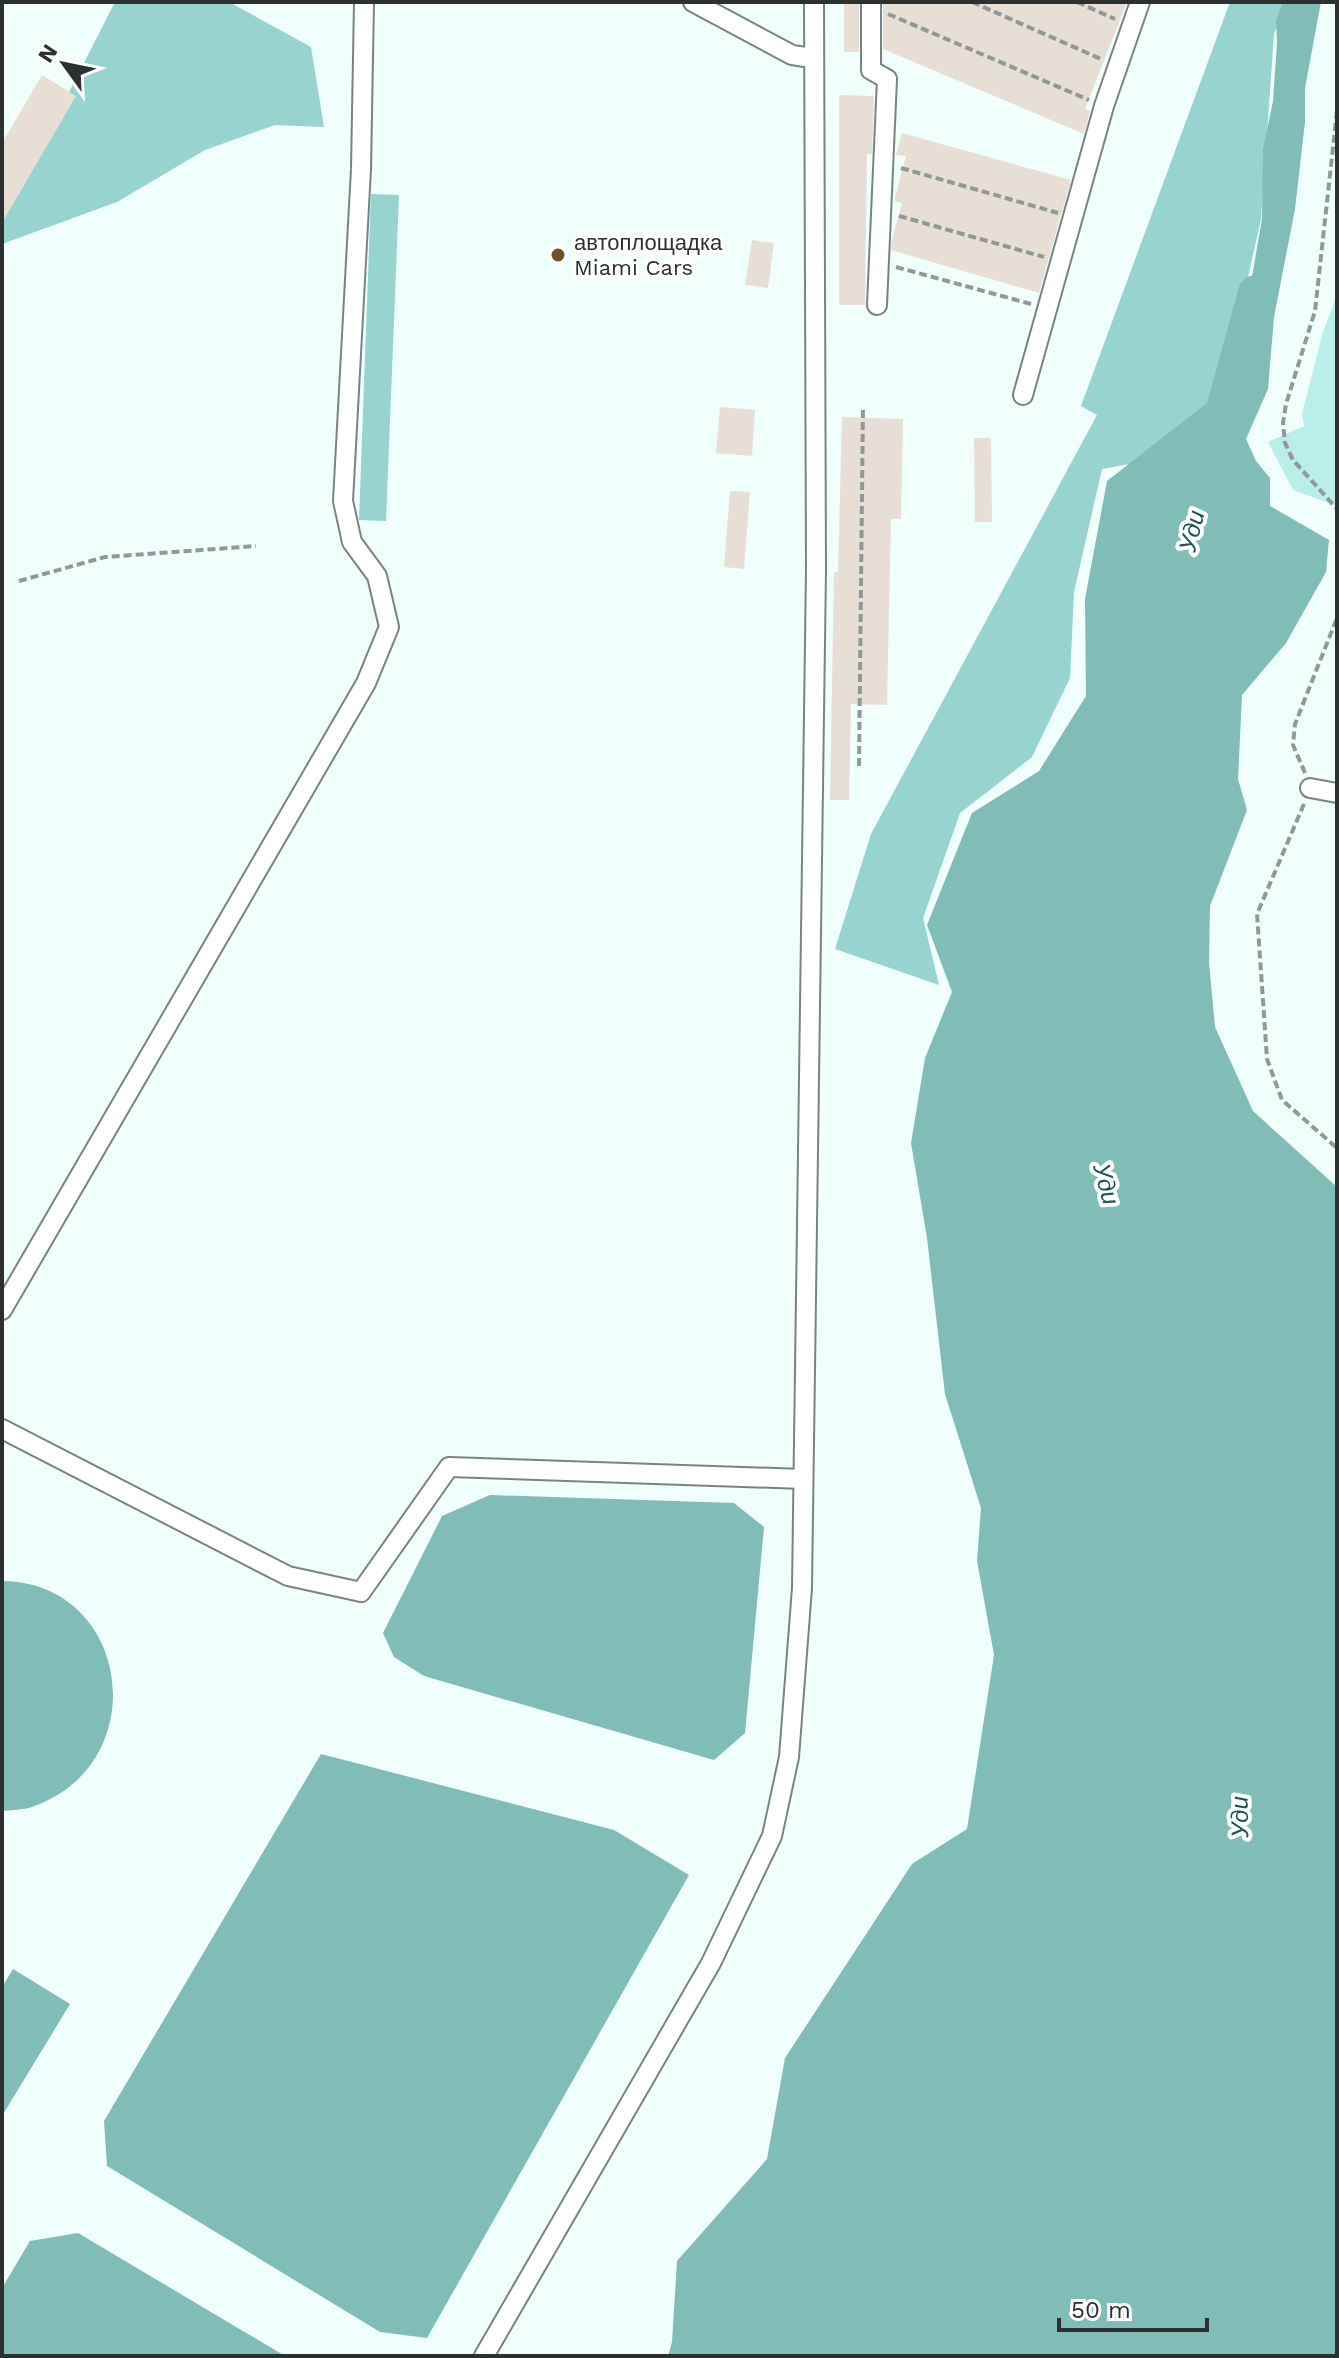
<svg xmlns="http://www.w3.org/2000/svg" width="1339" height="2358" viewBox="0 0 1339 2358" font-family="'Work Sans',sans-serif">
<rect width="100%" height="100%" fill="#f0fefc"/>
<path fill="#baeee9" d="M1337,295V506L1293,490L1268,442L1304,426L1302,414L1323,332Z"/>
<g fill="#97d4cf">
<path d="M115,2H229L311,47L324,127L275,125L205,150L117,202L2,244V223Z"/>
<path d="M1230,2H1285L1274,34L1261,219L1234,340L1194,452L1102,469L1074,592L1070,678L1032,757L960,813L923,918L939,985L835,949L871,834L1097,415L1081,406Z"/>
<path d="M371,194L399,195L386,521L359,520Z"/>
</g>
<g fill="#81bdb7">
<path d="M1283,2H1321L1305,88V122L1295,209L1274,317L1268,389L1246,439L1256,461L1270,478V506L1329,540L1326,572L1286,643L1242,695L1238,779L1247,810L1210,906L1209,963L1215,1027L1253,1111L1337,1187V2356H668L672,2342L677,2261L767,2159L785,2058L912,1864L967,1829L994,1655L977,1561L981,1508L945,1394L927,1238L911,1143L925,1058L952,992L927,925L972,813L1039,771L1086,696L1085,599L1107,481L1216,396L1241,359L1246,311L1262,219L1263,149L1273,101L1277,43L1276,21Z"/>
<path d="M490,1495L734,1503L764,1527L745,1733L714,1760L424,1676L394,1657L383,1633L442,1516Z"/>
<path d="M2,1581C131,1582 156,1764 32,1807C23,1810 12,1810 2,1811Z"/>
<path d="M321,1754L614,1830L689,1875L427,2338L380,2332L107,2166L104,2121Z"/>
<path d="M13,1969L70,2004L2,2116V1987Z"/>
<path d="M78,2233L285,2356H2V2288L30,2241Z"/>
</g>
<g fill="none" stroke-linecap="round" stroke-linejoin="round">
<path stroke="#81bdb7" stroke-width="36" d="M1223,413L1256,293"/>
</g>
<g fill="#e7dfd6">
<rect x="844" y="2" width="15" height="50"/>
<path d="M883,2H1127L1085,109L1090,111L1084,134L883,49Z"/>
<path d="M42,75L76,96L2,223V143Z"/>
<path d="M839,95L874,96L872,154H867L865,305H839Z"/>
<path d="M902,133L1071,180L1039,293L891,250L892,239L902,203L894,201L906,156L896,155Z"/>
<path d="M752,240L774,243L768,288L745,285Z"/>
<path d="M720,407L755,410L752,456L716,453Z"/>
<path d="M842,417L903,419L901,519H891L887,705L851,704L849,800H830L834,572H838Z"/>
<path d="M974,438H991L992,522H975Z"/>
<path d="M730,491L750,492L744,569L724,567Z"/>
</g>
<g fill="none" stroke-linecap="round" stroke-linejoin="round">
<g stroke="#788483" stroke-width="22">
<g id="street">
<path d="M693,2L792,55L812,58"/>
<path d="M871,2V70L887,79L877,305"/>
<path d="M1023,395L1104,106L1140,2"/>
<path d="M1310,788L1337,793"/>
<path d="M2,1310L366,683L389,627L377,576L352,542L343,501L361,169L364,2"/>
<path d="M2,1429L288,1576L361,1592L449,1467L803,1479"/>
<path d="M484,2356L711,1963L772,1836L789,1757L802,1588L816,569L814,2"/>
</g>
</g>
<g stroke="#909998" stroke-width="4" stroke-dasharray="8 4" stroke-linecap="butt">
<path d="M972,2L1101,59"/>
<path d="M1077,2L1115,19"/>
<path d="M888,14L1089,100"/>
<path d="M1337,111L1315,311L1286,404L1283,423L1285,443L1293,460L1337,509"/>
<path d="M901,168L1058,213"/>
<path d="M899,216L1044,257"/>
<path d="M896,267L1031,304"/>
<path d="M19,581L105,557L256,546"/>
<path d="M859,766L863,406"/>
<path d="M1305,773L1293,745L1295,724L1337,618"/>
<path d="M1304,804L1257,914L1267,1059L1282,1100L1337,1148"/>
</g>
<use href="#street" stroke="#fff" stroke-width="18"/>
</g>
<circle fill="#725028" stroke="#fff" stroke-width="3" cx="558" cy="255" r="8"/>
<g text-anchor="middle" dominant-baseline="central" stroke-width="8" stroke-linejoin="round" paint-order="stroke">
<g font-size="22" fill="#2c3130" stroke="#fff" text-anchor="start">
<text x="574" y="242">автоплощадка<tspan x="574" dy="25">Miami Cars</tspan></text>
</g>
<g font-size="24" font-style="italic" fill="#205450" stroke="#fff">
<text transform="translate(1192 531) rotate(-76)">Уди</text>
<text transform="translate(1106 1184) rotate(75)">Уди</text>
<text transform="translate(1240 1817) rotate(-91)">Уди</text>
</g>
</g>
<rect width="1339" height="2358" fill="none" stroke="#2c3130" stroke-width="8"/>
<g transform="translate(64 64) rotate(303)" stroke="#ffffff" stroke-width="6" paint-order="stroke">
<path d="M0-6L14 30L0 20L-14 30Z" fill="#2c3130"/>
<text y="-12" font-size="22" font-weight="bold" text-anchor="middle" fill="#2c3130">N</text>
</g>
<path d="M1059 2318v12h148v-12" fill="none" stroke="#2c3130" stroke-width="4"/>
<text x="1071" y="2318" font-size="24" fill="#2c3130" stroke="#ffffff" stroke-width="6" paint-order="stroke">50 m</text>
</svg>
